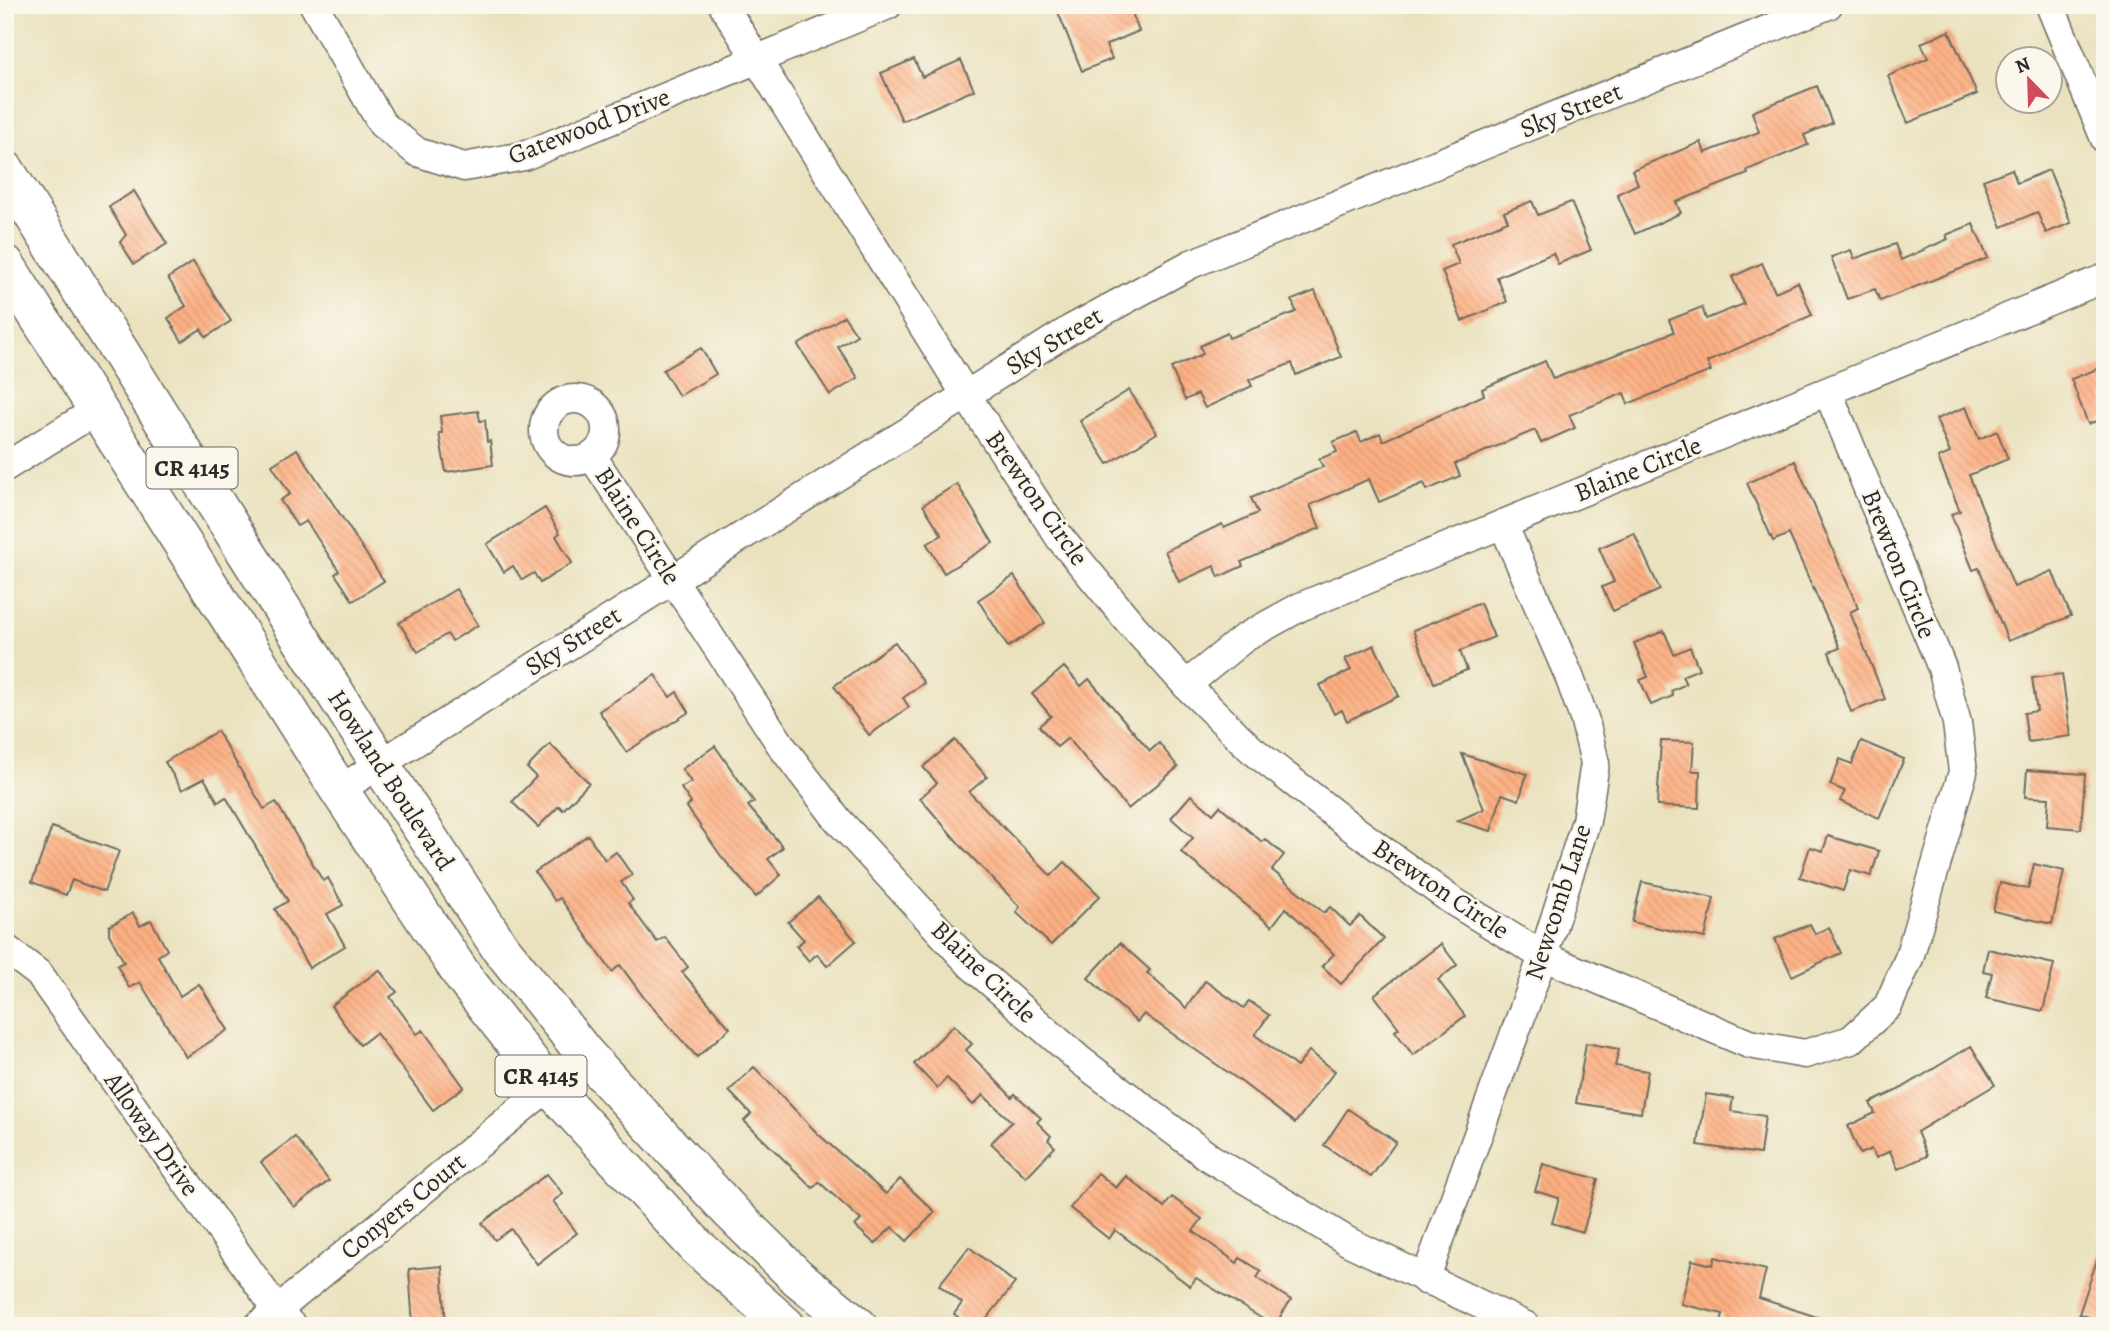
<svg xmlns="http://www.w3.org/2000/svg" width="2110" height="1331" viewBox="0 0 2110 1331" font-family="Alegreya,serif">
<defs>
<pattern id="building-back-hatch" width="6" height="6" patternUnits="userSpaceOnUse" patternTransform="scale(1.75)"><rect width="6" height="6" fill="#fdaf82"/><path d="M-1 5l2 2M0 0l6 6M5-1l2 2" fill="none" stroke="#d99770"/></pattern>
</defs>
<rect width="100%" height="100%" fill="#fbf7ec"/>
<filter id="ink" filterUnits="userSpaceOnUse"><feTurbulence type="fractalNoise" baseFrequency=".0143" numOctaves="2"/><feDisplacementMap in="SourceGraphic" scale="14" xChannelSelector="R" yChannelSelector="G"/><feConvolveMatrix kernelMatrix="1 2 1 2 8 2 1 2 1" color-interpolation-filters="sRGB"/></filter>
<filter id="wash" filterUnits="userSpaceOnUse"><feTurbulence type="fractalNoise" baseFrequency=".00686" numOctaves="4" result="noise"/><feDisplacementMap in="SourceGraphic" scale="28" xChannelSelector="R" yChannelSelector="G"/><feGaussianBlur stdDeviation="1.57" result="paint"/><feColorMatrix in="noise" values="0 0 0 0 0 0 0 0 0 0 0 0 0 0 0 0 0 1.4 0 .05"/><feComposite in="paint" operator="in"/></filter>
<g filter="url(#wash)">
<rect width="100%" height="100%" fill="#eae2bf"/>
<g id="blocks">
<g fill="url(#building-back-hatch)">
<path d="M1055,5H1129L1139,31L1106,45L1112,59L1082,71Z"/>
<path d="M1949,31L1977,94L1908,123L1888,76L1928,58L1921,43Z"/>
<path d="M914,59L922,77L961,60L974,90L902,121L881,73Z"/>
<path d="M1817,86L1832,123L1804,135L1808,145L1747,170L1748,174L1676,202L1681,213L1635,234L1617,194L1638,184L1632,170L1701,142L1705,153L1759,132L1752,112Z"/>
<path d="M2012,169L2017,183L2049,170L2071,223L2046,233L2037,212L2002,227L1983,180Z"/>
<path d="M134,191L167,244L134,264L120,242L126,235L109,207Z"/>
<path d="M1532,201L1538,215L1571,202L1591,250L1558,264L1553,253L1497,277L1507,302L1462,321L1442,271L1459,264L1451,244L1508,221L1504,212Z"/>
<path d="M1973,224L1988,258L1880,301L1875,289L1847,299L1831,257L1851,250L1854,259L1895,244L1901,260L1948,239L1946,235Z"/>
<path d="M193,262L231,321L206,337L201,329L182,341L168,318L186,306L168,278Z"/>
<path d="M1762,263L1775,292L1798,282L1812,315L1707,362L1711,371L1628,404L1624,393L1569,415L1575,428L1541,443L1535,430L1455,464L1460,476L1427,490L1424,483L1379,502L1369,479L1310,505L1320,528L1241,562L1243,566L1219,577L1214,566L1179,582L1165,551L1222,524L1224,528L1258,513L1251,498L1323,467L1319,459L1337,452L1333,442L1357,432L1361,442L1380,433L1383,441L1484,395L1482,389L1545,361L1553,379L1674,332L1669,320L1702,307L1706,319L1744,304L1732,277Z"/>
<path d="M1315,291L1341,357L1296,375L1292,363L1249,380L1252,386L1205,408L1198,394L1185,400L1171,368L1203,354L1200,346L1227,333L1229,338L1296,312L1292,300Z"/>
<path d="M844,316L857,335L838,347L858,378L830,395L798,345Z"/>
<path d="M701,348L716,374L679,396L663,370Z"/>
<path d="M2105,366V418L2088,424L2071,379Z"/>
<path d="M1129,390L1157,433L1108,464L1080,421Z"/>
<path d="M1966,407L1979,439L1997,431L2008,459L1969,475L2014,587L2052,571L2071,616L2008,641L1979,568L1973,570L1951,514L1960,511L1938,458L1950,453L1936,419Z"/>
<path d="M478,411L480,421L485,420L487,442L490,441L493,465L446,472L439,433H442L440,416Z"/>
<path d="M297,449L384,581L353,601L335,574L339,571L306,521L297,526L280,500L290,494L272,465Z"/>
<path d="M1795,461L1858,608L1850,612L1885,699L1851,712L1829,652L1840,648L1789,534L1773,541L1747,483Z"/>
<path d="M957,484L993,543L944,573L927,544L942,535L923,505Z"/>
<path d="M545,508L560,533L556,536L572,563L540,583L534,573L522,580L513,566L504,572L487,544Z"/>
<path d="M1634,533L1660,590L1613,611L1602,587L1614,582L1599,548Z"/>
<path d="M1014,576L1045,623L1008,647L978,600Z"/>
<path d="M456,589L478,625L452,641L447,634L418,652L399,623Z"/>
<path d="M1480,603L1494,637L1460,651L1467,670L1434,683L1413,630Z"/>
<path d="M1664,631L1674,654L1690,647L1699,669L1682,676L1686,684L1671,691L1673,696L1651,705L1640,680L1648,677L1634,643Z"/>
<path d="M895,642L924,683L903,698L909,707L869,735L834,686Z"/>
<path d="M1374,645L1399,696L1347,721L1342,710L1334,714L1320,685L1351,670L1345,659Z"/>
<path d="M1064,667L1081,686L1089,679L1150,751L1159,743L1178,767L1128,809L1068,738L1057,747L1039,726L1051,716L1032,694Z"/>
<path d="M2062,674L2071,736L2028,742L2024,713L2037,711L2032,678Z"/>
<path d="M655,675L670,697L677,692L689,712L626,752L599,711Z"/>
<path d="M217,731L264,809L276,802L323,881L328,878L343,905L327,914L345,946L309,968L275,909L288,901L226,797L218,802L204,778L182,790L165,762Z"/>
<path d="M955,740L987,777L969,792L1051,876L1065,862L1100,896L1051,945L1016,912L1020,907L962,847L920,798L937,783L923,767Z"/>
<path d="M1661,741L1694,742L1692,771H1700L1699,808L1657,806Z"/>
<path d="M1861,741L1904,759L1879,818L1840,801L1845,791L1830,785L1840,759L1852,764Z"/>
<path d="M550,744L589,783L563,810L559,806L538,827L512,802L536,777L527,768Z"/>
<path d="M715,746L754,802L748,806L783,847L768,859L781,875L756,897L721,856L687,807L691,803L681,788L691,782L682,769Z"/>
<path d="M1462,754L1527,774L1519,800L1502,794L1491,831L1457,821L1484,809Z"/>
<path d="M2027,770L2085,774L2081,829L2047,826L2049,798L2025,797Z"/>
<path d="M1191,795L1213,814L1220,806L1262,842L1265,839L1284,855L1272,870L1324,913L1330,907L1350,926L1360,916L1384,939L1341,984L1322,966L1334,954L1286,908L1272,926L1181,852L1193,838L1171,818Z"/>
<path d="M52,827L119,851L104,892L72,880L66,895L32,882Z"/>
<path d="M588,835L605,860L616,852L632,875L621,882L633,900L628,903L657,942L665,937L688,967L682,972L730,1028L697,1057L645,999L620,965L612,972L560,898L555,901L535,872Z"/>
<path d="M1828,836L1879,851L1871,876L1850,870L1843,891L1800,877L1810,847L1823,851Z"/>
<path d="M2034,864L2064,871L2052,924L1993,911L2000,883L2028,889Z"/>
<path d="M1642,882L1714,898L1705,938L1632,922Z"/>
<path d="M818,897L856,941L827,966L817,954L809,961L796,946L804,940L788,922Z"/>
<path d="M133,913L140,926L151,920L167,950L158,956L180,996L199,984L228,1030L186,1057L140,982L129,988L117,965L124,962L109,934V926Z"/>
<path d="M1810,924L1815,934L1829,927L1841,953L1792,976L1775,939Z"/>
<path d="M1120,943L1150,970L1147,973L1186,1008L1205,981L1244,1008L1249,1001L1269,1015L1255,1035L1297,1067L1309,1051L1335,1071L1295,1123L1239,1080L1144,1014L1137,1022L1088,978Z"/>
<path d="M1441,944L1457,965L1438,980L1465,1016L1413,1055L1395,1031L1399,1028L1374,995Z"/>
<path d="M1988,949L2054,964L2043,1011L1986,998L1992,973L1983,971Z"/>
<path d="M379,970L397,992L390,997L417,1034L423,1030L464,1087L433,1110L376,1033L360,1045L331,1006Z"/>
<path d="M954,1025L972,1044L966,1050L1012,1097L1015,1094L1041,1118L1037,1122L1051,1136L1048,1140L1055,1147L1026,1177L991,1143L1012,1122L983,1095L973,1105L947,1078L937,1088L914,1064Z"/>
<path d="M1586,1043L1619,1049L1615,1066L1648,1071L1641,1113L1576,1103Z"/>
<path d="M1971,1046L1995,1085L1917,1132L1927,1156L1898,1169L1890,1151L1876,1158L1871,1149L1860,1154L1848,1126L1875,1113L1870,1103L1902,1088Z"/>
<path d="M754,1067L818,1134L886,1194L900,1179L935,1212L907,1241L892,1227L875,1244L855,1226L861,1220L819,1182L813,1188L744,1121L751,1114L729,1091Z"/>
<path d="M1706,1094L1733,1098L1731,1111L1765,1116L1760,1154L1698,1145Z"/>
<path d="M1348,1109L1396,1142L1371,1177L1324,1145Z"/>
<path d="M295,1137L329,1181L294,1207L261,1162Z"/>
<path d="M1543,1164L1598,1179L1583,1232L1552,1223L1559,1198L1535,1191Z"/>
<path d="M1098,1173L1116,1188L1126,1176L1164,1207L1172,1197L1202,1219L1193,1231L1237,1263L1240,1258L1261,1271L1257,1278L1291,1300L1274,1326L1196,1278L1190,1286L1115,1230L1109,1239L1070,1208Z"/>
<path d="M547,1174L563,1194L553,1201L577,1233L537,1264L511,1229L495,1240L482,1223Z"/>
<path d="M969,1247L1015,1283L981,1326H970L954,1314L962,1303L939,1285Z"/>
<path d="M2101,1248L2105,1249V1322L2079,1314Z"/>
<path d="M1715,1257L1766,1270L1759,1298L1832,1322L1831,1326H1720L1723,1314L1681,1304L1692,1260L1713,1265Z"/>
<path d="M442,1266L446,1326H413L409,1269Z"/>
</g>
</g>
</g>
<g filter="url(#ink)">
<use href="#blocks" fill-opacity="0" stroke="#6e6b5f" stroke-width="2"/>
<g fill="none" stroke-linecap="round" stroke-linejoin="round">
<g stroke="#6e6b5f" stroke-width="31">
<g id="minor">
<path d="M314,5L382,124L417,152L464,167L524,156L888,5"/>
<path d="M723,5L966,395L1060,538L1132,625L1186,685L1251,749L1351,827L1451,900L1543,956L1749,1044L1805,1054L1851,1040L1888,1006L1909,958L1963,772L1957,723L1942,668L1828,392"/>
<path d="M2050,5L2105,139"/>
<circle cx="575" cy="430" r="31"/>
<path d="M592,456L783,748L838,820L971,965L1081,1061L1210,1158L1349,1242L1526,1326"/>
<path d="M5,467L97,410"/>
<path d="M1186,685L1244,638L1300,607L2105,278"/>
<path d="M339,790L1071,329L1191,264L1828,5"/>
<path d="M5,948L39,974L277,1310L292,1326"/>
<path d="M1425,1280L1543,956L1586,821L1595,763L1585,721L1569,676L1503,524"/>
<path d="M258,1326L549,1086"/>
</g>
</g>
<g stroke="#6e6b5f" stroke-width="41">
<g id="primary">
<path d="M5,170L380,764L499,946L585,1054L731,1212L798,1278L858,1326"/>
<path d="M5,264L339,790L464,978L549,1086L697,1247L786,1326"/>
</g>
</g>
<use href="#minor" stroke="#fff" stroke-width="28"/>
<use href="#primary" stroke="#fff" stroke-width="38"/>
</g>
</g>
<g text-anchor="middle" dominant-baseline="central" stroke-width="5" stroke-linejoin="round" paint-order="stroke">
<g fill="#fbf7ec" stroke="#696865" stroke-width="2">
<rect x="146.5" y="447.5" width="91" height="41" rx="5"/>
<rect x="495.5" y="1055.5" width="91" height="41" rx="5"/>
</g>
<g font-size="24" font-weight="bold" fill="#2b2b2b">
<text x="192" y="468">CR 4145</text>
<text x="541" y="1076">CR 4145</text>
</g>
<g font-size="26" fill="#2b2b2b" stroke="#fbf7ec">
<text transform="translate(1571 110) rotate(-22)">Sky Street</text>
<text transform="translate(589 126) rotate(-21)">Gatewood Drive</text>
<text transform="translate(1054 341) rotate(-31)">Sky Street</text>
<text transform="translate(1638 469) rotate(-22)">Blaine Circle</text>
<text transform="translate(1037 498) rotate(55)">Brewton Circle</text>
<text transform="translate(638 526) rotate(57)">Blaine Circle</text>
<text transform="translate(1899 564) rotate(68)">Brewton Circle</text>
<text transform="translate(573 641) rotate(-32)">Sky Street</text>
<text transform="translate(391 780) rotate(57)">Howland Boulevard</text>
<text transform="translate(1441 889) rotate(34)">Brewton Circle</text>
<text transform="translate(1558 902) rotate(-72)">Newcomb Lane</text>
<text transform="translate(984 972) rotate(44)">Blaine Circle</text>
<text transform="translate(152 1134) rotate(55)">Alloway Drive</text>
<text transform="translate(403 1206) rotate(-39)">Conyers Court</text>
</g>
</g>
<rect width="2110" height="1331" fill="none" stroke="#fbf7ec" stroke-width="28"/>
<g transform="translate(2029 80) rotate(337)"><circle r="33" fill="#fbf7ec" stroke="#a8a59f" stroke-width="2"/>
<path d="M0-5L12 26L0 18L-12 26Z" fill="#d1495b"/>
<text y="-10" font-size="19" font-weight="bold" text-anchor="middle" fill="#2b2b2b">N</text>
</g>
</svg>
